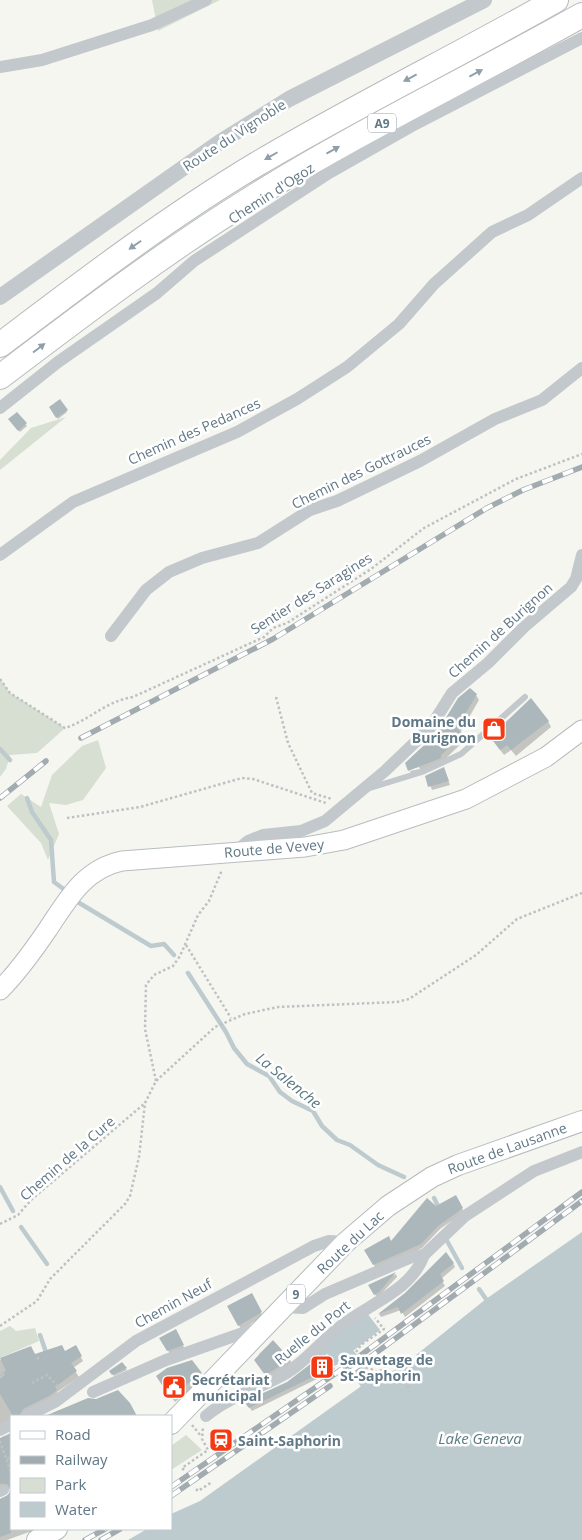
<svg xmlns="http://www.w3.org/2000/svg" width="582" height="1540" viewBox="0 0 582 1540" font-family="'Open Sans',sans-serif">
<rect width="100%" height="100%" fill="#f6f6f1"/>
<g fill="#d7ded2">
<path d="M152,0H220L158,31Z"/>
<path d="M66,417L0,470V460L31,428Z"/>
<path d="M0,679L10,693L65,728L37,753L10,755L6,769L0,777Z"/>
<path d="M98,740L106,768L83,800L66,805L49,803L59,834L48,860L41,843L7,806L21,794L41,807L52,775L82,746Z"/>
<path d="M10,1326L16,1331L35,1328L39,1341L0,1358V1331Z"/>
<path d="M186,1435L202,1450L171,1470V1446Z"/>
</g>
<g fill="#bdcbcf">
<path d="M582,1232V1540H128L147,1529H171V1514L200,1501L374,1377H381L418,1358L416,1355L486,1299Z"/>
<path d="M367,1313L380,1330L353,1351L354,1353L335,1366L328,1354L319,1357L318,1353L323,1347Z"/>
</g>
<g fill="#0003">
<path d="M60,401L67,412L58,419L50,407Z"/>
<path d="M17,413L27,426L20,432L11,421Z"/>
<path d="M476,695L479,700L460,733L465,740L443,761L412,775L410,771L420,769L419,767L409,769Z"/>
<path d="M548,721L551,727L516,756L511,750L504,755L495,743Z"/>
<path d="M444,769L450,785L432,790L427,777Z"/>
<path d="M455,1196L464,1212L440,1229L422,1248L376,1268L366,1251L391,1243L436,1207Z"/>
<path d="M453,1263L455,1267L441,1279L445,1286L405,1317L401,1310L381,1317L379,1314L406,1294Z"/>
<path d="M396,1274L397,1277L377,1298L370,1285Z"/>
<path d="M252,1295L263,1317L241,1329L229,1307Z"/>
<path d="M175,1331L185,1349L170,1354L161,1338Z"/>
<path d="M273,1341L293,1364L268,1378L258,1364L259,1354Z"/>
<path d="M75,1347L83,1361L73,1368L79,1377L57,1392L59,1395L22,1416H11V1422L0,1427V1360L31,1348L35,1355L65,1352Z"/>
<path d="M122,1363L127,1370L114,1376L111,1372Z"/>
<path d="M333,1365L335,1369L331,1372L252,1411L246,1403Z"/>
<path d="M201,1374L204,1380L175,1402L161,1383Z"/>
<path d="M130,1407L104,1416H47L59,1410L130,1406L136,1416H119Z"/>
<path d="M11,1434V1489L4,1488L0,1490V1439Z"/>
<path d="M11,1493V1529H44L32,1536L29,1532L7,1540H0V1499Z"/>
</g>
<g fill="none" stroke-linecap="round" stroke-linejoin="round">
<g stroke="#bdcbcf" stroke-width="4.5">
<path d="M0,749L10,760"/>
<path d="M27,798L32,812L51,840L54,882L65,890"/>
<path d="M76,901L151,946L164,944L174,955"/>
<path d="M188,973L226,1032L234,1048L247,1064L269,1076L280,1092L292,1101L313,1111L322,1126L337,1140L350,1145L378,1165L404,1177"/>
<path d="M0,1187L13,1211"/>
<path d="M434,1198L440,1210"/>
<path d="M21,1227L47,1264"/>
<path d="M446,1239L462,1268"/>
<path d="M479,1289L486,1299"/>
<path d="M40,1335L47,1355"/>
</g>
<path stroke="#bdcbcf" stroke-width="15" d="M349,1357L367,1382"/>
</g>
<g fill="#acb7bb">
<path d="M60,399L68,410L56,418L49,407Z"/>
<path d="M17,412L27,423L18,431L8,419Z"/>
<path d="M470,688L477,694L457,728L463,734L441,755V758L408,771L405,763L436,734L458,698Z"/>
<path d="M531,698L549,721L511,750L507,745L500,750L490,737Z"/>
<path d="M444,767L449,781L428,787L425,776Z"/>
<path d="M456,1195L463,1208L438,1226L421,1244L373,1265L364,1250L389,1236L391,1241L427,1198L436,1206Z"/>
<path d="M446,1252L454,1263L440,1274L444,1281L401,1314L398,1307L378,1314L405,1293Z"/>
<path d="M396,1272L379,1292L374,1295L368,1285Z"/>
<path d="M252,1293L262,1312L238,1326L227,1306Z"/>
<path d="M176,1329L184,1345L167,1351L159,1338Z"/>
<path d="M273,1340L291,1360L265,1375L254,1360Z"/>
<path d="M62,1345L65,1351L76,1345L82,1356L71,1363L77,1371L55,1387L57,1390L51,1395L23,1409L19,1416H13L0,1394V1379L5,1375L3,1372L6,1371L0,1358L31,1346L35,1354Z"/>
<path d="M329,1356L334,1365L329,1369L249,1408L244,1402L287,1382L313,1362L323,1357Z"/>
<path d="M192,1360L202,1373L170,1397L156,1376L167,1368Z"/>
<path d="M122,1362L127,1368L112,1375L109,1371Z"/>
<path d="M118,1390L130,1403L137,1416H45L88,1398L96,1399Z"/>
<path d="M11,1433V1533L0,1537V1499L7,1496L11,1490L7,1484H0V1438Z"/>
</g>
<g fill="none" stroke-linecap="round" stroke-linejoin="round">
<g stroke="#b7bdc1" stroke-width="21">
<path id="secondary" d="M0,990C18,972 33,951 48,929C68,899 84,869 122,861L305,847L344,840L466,799L546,757L582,730"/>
</g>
<g stroke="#b5bbbe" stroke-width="22">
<g id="primary">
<path d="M171,1424L346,1242L388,1206L432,1177L458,1165L582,1121"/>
<path d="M37,1540L57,1529"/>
</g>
</g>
<g stroke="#b7bbbe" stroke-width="26">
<g id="motorway">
<path d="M0,345C83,282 167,218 257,164C355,106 457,56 556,0"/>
<path d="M0,377C83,314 166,251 255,196C361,130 474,76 582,15"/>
</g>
</g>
<g stroke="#bec1c3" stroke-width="2.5" stroke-dasharray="2.5 2.5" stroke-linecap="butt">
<path d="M0,679L10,693L65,728C90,720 106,701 133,697L264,637L273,628L287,623L371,569L424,528L516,479L582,454"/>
<path d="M276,697L288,743L312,793L332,799"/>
<path d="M67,818L140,807L242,778L253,779L326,803"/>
<path d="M186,945L231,1018"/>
<path d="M156,1081L145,1029L146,985L154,975L173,966L180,956L198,915L209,901L222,870"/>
<path d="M0,1224L18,1215L31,1200L144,1104"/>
<path d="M0,1326L37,1301L50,1279L125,1204L130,1196L139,1157L145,1103L156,1081L215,1027L245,1014L278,1007L397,1002L409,999L476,955L517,919L582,893"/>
<path d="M356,1352L361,1345L384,1329L375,1318"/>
<path d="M37,1359L41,1356"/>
<path d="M366,1367L378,1372L396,1362L410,1391"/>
<path d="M0,1375L4,1374"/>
<path d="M32,1383L47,1375L57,1385"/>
<path d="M192,1425L201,1436"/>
<path d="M0,1441L11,1473"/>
<path d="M7,1459L11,1457"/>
<path d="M184,1470L182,1468L208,1450L202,1439L203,1427"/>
<path d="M196,1489L198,1491L212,1482"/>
</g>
<path stroke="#c2c8cb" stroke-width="6" d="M370,788L422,772L461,754L525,697"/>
<path stroke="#c2c8cb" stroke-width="10" d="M0,1492L4,1490"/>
<g stroke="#c2c8cb" stroke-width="12">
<path d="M0,67L42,60L152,25L206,0"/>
<path d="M0,408L58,362L157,293L194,261L329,173L410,127L582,38"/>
<path d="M0,555L73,502L237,432L297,399L347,367L399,324L434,284L492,232L528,215L582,178"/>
<path d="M111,636L146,590L169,572L202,558L258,543L310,510L337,501L420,461L495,419L542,400L582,368"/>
<path d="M235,852L248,841L263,835L301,831L325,821L385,771L430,728L452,693L488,663L524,627L571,587L576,579L582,555"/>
<path d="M284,1307L303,1308L325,1294L414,1256L424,1255L465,1216L534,1171L582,1152"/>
<path d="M93,1392L166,1360L263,1326"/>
<path d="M27,1416L55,1402L136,1341L314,1246L329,1241L346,1242"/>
<path d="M206,1416C228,1397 258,1389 283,1375C305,1363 321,1341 341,1326C370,1303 411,1291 424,1255"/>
<path d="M0,1430L11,1424"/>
</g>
<path stroke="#c2c8cb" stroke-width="16" d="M0,297L220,142L289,99L484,0"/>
<use href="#secondary" stroke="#fff" stroke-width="19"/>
<use href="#primary" stroke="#fff" stroke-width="20"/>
<use href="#motorway" stroke="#fff" stroke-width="24"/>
<g stroke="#a2abb0" stroke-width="5.5">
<g id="rail">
<path d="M81,738L273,639L487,508L523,490L582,467"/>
<path d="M0,798L46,761"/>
<path d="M350,1372L582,1201"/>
<path d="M171,1487L342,1369L582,1192"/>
<path d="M171,1496L330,1386"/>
<path d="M85,1540L105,1529"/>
<path d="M101,1540L120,1529"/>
</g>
</g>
<use href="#rail" stroke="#fff" stroke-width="4" stroke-dasharray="11" stroke-linecap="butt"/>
</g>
<defs><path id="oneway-solid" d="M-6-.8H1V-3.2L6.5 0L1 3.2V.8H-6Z" transform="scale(1.25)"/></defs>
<g fill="#90a0aa">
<use href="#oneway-solid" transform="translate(476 73) rotate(-28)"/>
<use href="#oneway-solid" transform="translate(410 78) rotate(152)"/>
<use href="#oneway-solid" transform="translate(333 150) rotate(-29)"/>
<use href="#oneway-solid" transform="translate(271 156) rotate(150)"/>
<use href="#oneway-solid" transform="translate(135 245) rotate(145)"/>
<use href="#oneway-solid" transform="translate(39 348) rotate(-37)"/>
</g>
<defs>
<g id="shop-square" transform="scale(1.25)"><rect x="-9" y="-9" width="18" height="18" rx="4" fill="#f53912" stroke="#fff"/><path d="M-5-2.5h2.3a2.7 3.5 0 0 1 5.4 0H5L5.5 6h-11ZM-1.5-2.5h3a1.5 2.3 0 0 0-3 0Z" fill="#fff"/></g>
<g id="building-square" transform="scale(1.25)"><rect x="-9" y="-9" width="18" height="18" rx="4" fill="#f53912" stroke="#fff"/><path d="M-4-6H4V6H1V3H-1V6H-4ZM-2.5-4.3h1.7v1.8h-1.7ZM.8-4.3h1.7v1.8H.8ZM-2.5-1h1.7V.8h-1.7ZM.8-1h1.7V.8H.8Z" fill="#fff"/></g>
<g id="civic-square" transform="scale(1.25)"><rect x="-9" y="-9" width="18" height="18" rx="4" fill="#f53912" stroke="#fff"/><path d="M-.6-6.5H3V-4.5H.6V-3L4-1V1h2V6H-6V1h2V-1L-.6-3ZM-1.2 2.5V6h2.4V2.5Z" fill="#fff"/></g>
<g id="station-square" transform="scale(1.25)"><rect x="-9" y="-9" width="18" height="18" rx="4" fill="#f53912" stroke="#fff"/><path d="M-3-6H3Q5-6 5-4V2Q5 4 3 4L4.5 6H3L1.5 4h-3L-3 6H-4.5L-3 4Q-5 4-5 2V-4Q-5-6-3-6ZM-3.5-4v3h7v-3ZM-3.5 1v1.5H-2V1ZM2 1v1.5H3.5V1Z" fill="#fff"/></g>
</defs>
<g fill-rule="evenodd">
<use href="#shop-square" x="494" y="729"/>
<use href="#building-square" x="322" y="1367"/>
<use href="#civic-square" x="174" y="1387"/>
<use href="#station-square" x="221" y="1440"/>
</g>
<g text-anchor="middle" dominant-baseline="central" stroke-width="5" stroke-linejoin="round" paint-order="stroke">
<g fill="#fff" stroke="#90a0aa" stroke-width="1">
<rect x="368" y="113.5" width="28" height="19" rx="4"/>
<rect x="287" y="1284.5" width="18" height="19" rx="4"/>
</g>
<g font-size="12" font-weight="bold" fill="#617886">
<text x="382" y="123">A9</text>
<text x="296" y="1294">9</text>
</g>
<g font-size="14" fill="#617886" stroke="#fff">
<text transform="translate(234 135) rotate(-33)">Route du Vignoble</text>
<text transform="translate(271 193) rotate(-33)">Chemin d'Ogoz</text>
<text transform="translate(194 431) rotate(-24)">Chemin des Pedances</text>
<text transform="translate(361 471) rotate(-26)">Chemin des Gottrauces</text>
<text transform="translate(311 593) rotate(-32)">Sentier des Saragines</text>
<text transform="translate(500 630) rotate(-42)">Chemin de Burignon</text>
<text transform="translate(274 848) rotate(-5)">Route de Vevey</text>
<text transform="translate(507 1148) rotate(-20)">Route de Lausanne</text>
<text transform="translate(67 1158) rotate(-41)">Chemin de la Cure</text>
<text transform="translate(350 1242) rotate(-43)">Route du Lac</text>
<text transform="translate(173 1303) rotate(-29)">Chemin Neuf</text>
<text transform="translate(312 1332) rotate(-39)">Ruelle du Port</text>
</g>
<g font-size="14" font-weight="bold" fill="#617886" stroke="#fff" text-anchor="start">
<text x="476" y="721" text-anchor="end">Domaine du<tspan x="476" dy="16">Burignon</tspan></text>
<text x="340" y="1359">Sauvetage de<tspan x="340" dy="16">St-Saphorin</tspan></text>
<text x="192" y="1379">Secrétariat<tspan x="192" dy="16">municipal</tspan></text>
<text x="238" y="1440">Saint-Saphorin</text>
</g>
<g font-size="15" font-style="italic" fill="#5d7b83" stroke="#fff">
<text transform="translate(289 1080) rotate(39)">La Salenche</text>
<text x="480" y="1438">Lake Geneva</text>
</g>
</g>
<rect x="10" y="1415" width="162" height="115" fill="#ffffff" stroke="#c0c9cf"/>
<rect x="20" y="1431" width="25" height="8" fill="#ffffff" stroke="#c0c9cf"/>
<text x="55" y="1440" font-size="15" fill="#617886">Road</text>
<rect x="20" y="1456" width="25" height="8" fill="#a2abb0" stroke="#c0c9cf"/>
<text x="55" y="1465" font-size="15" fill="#617886">Railway</text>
<rect x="20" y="1478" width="25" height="15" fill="#d7ded2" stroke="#c0c9cf"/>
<text x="55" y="1490" font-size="15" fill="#617886">Park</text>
<rect x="20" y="1502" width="25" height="15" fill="#bdcbcf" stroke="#c0c9cf"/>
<text x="55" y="1515" font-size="15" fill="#617886">Water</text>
</svg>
